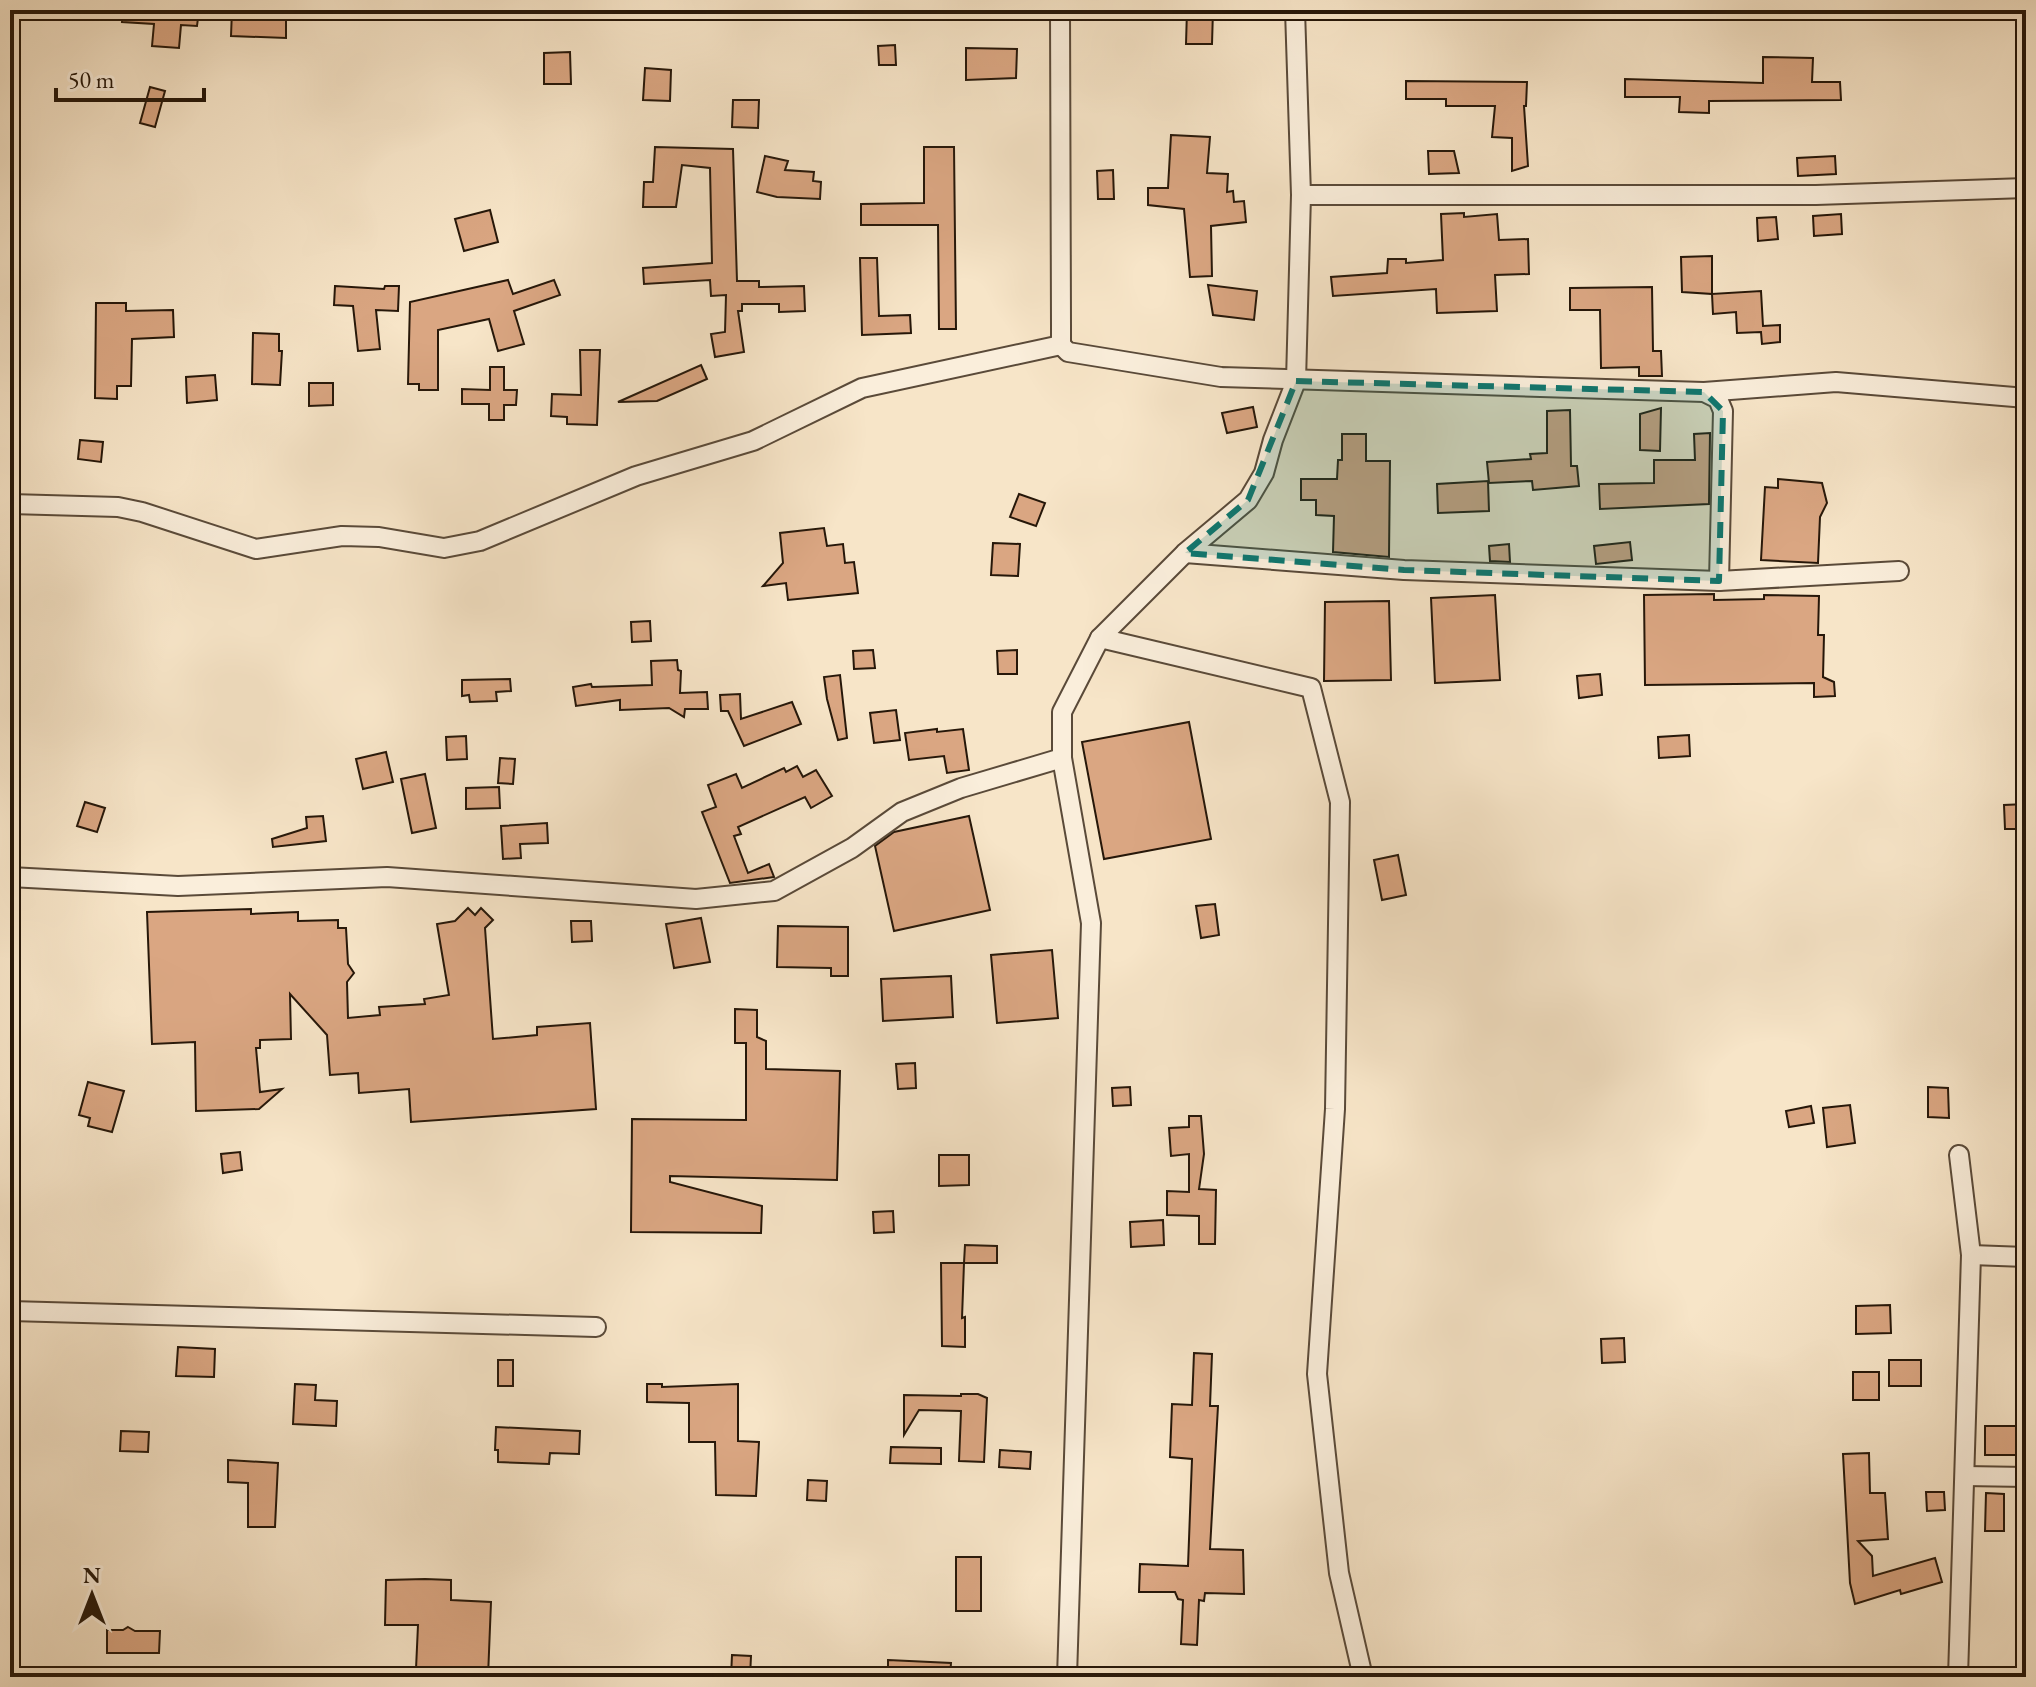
<svg xmlns="http://www.w3.org/2000/svg" width="2036" height="1687" viewBox="0 0 2036 1687" font-family="'EB Garamond',serif">
<rect width="100%" height="100%" fill="#f7e5c8"/>
<filter id="stains"><feTurbulence type="fractalNoise" baseFrequency=".0025" numOctaves="4"/><feColorMatrix values="0 0 0 0 .2 0 0 0 0 .09 0 0 0 0 .02 0 0 0 .5 -.17"/></filter>
<radialGradient id="worn" r=".72"><stop offset=".6" stop-color="#630" stop-opacity="0"/><stop offset="1" stop-color="#630" stop-opacity=".3"/></radialGradient>
<g fill="#daa682" stroke="#261709" stroke-width="2">
<path d="M123,10H199L197,26L181,25L179,48L152,46L154,24L122,22Z"/>
<path d="M232,10H286V38L231,36Z"/>
<path d="M1187,10H1213L1212,44H1186Z"/>
<path d="M895,45L896,65H879L878,46Z"/>
<path d="M966,48L1017,49L1016,78L966,80Z"/>
<path d="M570,52L571,84H544V53Z"/>
<path d="M1763,57L1813,58L1812,82H1840L1841,100L1709,101V113L1679,112L1680,97H1625V79L1763,83Z"/>
<path d="M645,68L671,70L670,101L643,100Z"/>
<path d="M1406,81L1527,82L1526,106H1524L1528,166L1512,171V138L1492,137L1495,106H1446V99H1406Z"/>
<path d="M150,87L165,91L155,127L140,123Z"/>
<path d="M733,100H759L758,128L732,127Z"/>
<path d="M1171,135L1210,137L1207,173L1228,174L1227,192L1233,191L1234,202L1244,201L1246,222L1211,226L1212,276L1190,277L1184,209L1148,205V188H1168Z"/>
<path d="M655,147L733,149L737,281H759V287L804,286L805,311L779,312V304H742V311H738L744,352L715,357L711,334L725,332L726,295L711,296L710,280L644,284L643,268L712,263L710,168L682,165L676,207H643L644,182H653Z"/>
<path d="M924,147H954L956,329H939L938,225H861V204L924,203Z"/>
<path d="M1428,151H1454L1459,173L1429,174Z"/>
<path d="M765,156L788,161L785,170L814,172L813,181L821,182L820,199L777,197L757,192Z"/>
<path d="M1835,156L1836,174L1798,176L1797,158Z"/>
<path d="M1113,170L1114,199H1098L1097,171Z"/>
<path d="M490,210L498,242L464,251L455,219Z"/>
<path d="M1464,213V217L1497,214L1499,240L1528,239L1529,274L1495,275L1497,311L1437,313L1436,289L1333,296L1331,277L1387,273L1388,259H1406V263L1443,260L1441,214Z"/>
<path d="M1841,214L1842,234L1814,236L1813,216Z"/>
<path d="M1776,217L1778,239L1758,241L1757,218Z"/>
<path d="M1712,256V294L1761,291L1763,326L1780,325V342L1762,344L1761,332L1737,333L1736,312L1713,314L1712,294L1682,292L1681,257Z"/>
<path d="M860,258H877L879,316L910,315L911,333L862,335Z"/>
<path d="M508,280L513,294L554,280L560,295L514,311L524,344L498,351L489,319L438,330V390H419V384H408L410,302Z"/>
<path d="M1208,285L1257,291L1254,320L1213,315Z"/>
<path d="M335,286L384,289L385,286H399L398,311L376,310L380,349L358,351L353,306L334,305Z"/>
<path d="M1652,287L1653,351H1661L1662,376H1639V367L1601,368L1600,310H1570V288Z"/>
<path d="M96,303H126V311L173,310L174,337L132,339L131,386H117V399L95,398Z"/>
<path d="M253,333L279,334V351H282L280,385L252,384Z"/>
<path d="M580,350H600L597,425L567,424V417L551,416L552,394L581,395Z"/>
<path d="M701,365L707,379L657,401L618,402Z"/>
<path d="M490,367H504V390H517L516,405H504V420H489V404H462V389L490,390Z"/>
<path d="M215,375L217,400L187,403L186,377Z"/>
<path d="M309,383H333V405L309,406Z"/>
<path d="M1253,407L1257,427L1227,433L1222,413Z"/>
<path d="M1661,408L1660,451L1640,450V414Z"/>
<path d="M1570,410L1571,466H1577L1579,486L1533,490L1532,481L1489,483L1487,462L1531,459L1530,454L1547,453V411Z"/>
<path d="M1710,433L1709,504L1600,509L1599,484L1654,483V460H1695L1694,434Z"/>
<path d="M1342,434H1366V461H1390L1389,557L1333,552L1334,516L1316,515V500H1301V479H1337L1338,460H1342Z"/>
<path d="M80,440L103,442L101,462L78,459Z"/>
<path d="M1778,479L1822,483L1827,503L1820,517L1818,563L1761,560L1765,487L1778,488Z"/>
<path d="M1488,481L1489,511L1438,513L1437,484Z"/>
<path d="M1019,494L1045,503L1036,526L1010,517Z"/>
<path d="M824,528L827,546L843,544L845,563L854,562L858,593L788,600L786,583L763,586L783,563L780,533Z"/>
<path d="M1630,542L1632,560L1596,564L1594,546Z"/>
<path d="M993,543L1020,544L1018,576L991,575Z"/>
<path d="M1509,544L1510,562L1490,561L1489,546Z"/>
<path d="M1714,594V600L1764,599V595L1819,596L1818,635H1824L1823,677L1834,682L1835,696L1814,697V683L1645,685L1644,595Z"/>
<path d="M1495,595L1500,680L1435,683L1431,598Z"/>
<path d="M1389,601L1391,680L1324,681L1325,602Z"/>
<path d="M650,621L651,641L632,642L631,622Z"/>
<path d="M873,650L875,668L854,669L853,651Z"/>
<path d="M1017,650V674H998L997,651Z"/>
<path d="M677,660L678,670L681,671L680,693L707,692L708,709H685L684,717L669,708L620,710V700L576,706L573,687L591,684L592,687L652,685L651,661Z"/>
<path d="M1600,674L1602,695L1579,698L1577,676Z"/>
<path d="M840,675L847,738L838,740L827,699L824,677Z"/>
<path d="M510,679L511,691L496,692L497,701L470,702L469,695L462,696V680Z"/>
<path d="M740,694L741,719L792,702L801,724L744,746L728,711H721L720,695Z"/>
<path d="M896,710L900,740L874,743L870,713Z"/>
<path d="M1189,722L1211,839L1104,859L1082,742Z"/>
<path d="M937,729V732L963,729L969,770L947,773L944,756L909,760L905,733Z"/>
<path d="M1689,735L1690,756L1659,758L1658,737Z"/>
<path d="M466,736L467,759L447,760L446,737Z"/>
<path d="M386,752L393,782L363,789L356,759Z"/>
<path d="M500,758L515,759L513,784L498,783Z"/>
<path d="M797,766L803,777L816,770L832,796L811,808L805,797L738,827L741,834L734,836L748,873L769,864L774,877L730,883L702,812L716,807L708,785L736,774L742,788L784,768L786,772Z"/>
<path d="M425,774L436,828L412,833L401,779Z"/>
<path d="M499,787L500,808L466,809V788Z"/>
<path d="M85,802L105,808L97,832L77,826Z"/>
<path d="M2026,804V829H2005L2004,805Z"/>
<path d="M323,816L326,841L273,847L272,839L307,828L306,817Z"/>
<path d="M969,816L990,910L894,931L875,846L894,832Z"/>
<path d="M547,823L548,843L520,844L521,858L503,859L501,826Z"/>
<path d="M1398,855L1406,895L1382,900L1374,860Z"/>
<path d="M1215,904L1219,935L1201,938L1196,906Z"/>
<path d="M468,908L475,915L481,908L493,920L485,928L493,1039L537,1035V1027L590,1023L596,1109L411,1122L409,1089L359,1093L358,1073L330,1075L327,1035L290,994L291,1039L260,1040V1048H256L260,1092L282,1089L259,1109L196,1111L195,1042L152,1044L147,912L251,909V914L298,912V921L338,920V928H346L348,964L354,973L347,982L348,1018L380,1015L379,1007L425,1004L424,999L449,995L437,924L455,921Z"/>
<path d="M701,918L710,962L674,968L666,924Z"/>
<path d="M571,921H591L592,941L572,942Z"/>
<path d="M778,926L848,927V976H831V968L777,967Z"/>
<path d="M1052,950L1058,1018L997,1023L991,955Z"/>
<path d="M951,976L953,1017L883,1021L881,979Z"/>
<path d="M735,1009L757,1010V1037L766,1041V1069L840,1071L837,1180L670,1176V1182L762,1206L761,1233L631,1232L632,1119L746,1120V1043H735Z"/>
<path d="M915,1063L916,1088L898,1089L896,1064Z"/>
<path d="M88,1082L124,1091L112,1132L88,1126L90,1118L79,1115Z"/>
<path d="M1130,1087L1131,1105L1113,1106L1112,1088Z"/>
<path d="M1928,1087L1948,1088L1949,1118L1928,1117Z"/>
<path d="M1850,1105L1855,1143L1827,1147L1823,1108Z"/>
<path d="M1811,1106L1814,1123L1789,1127L1786,1111Z"/>
<path d="M1189,1116H1201L1204,1154L1199,1189L1216,1190L1215,1244H1199V1216L1167,1215V1191L1189,1192V1154L1171,1156L1169,1128L1189,1127Z"/>
<path d="M240,1152L242,1170L223,1173L221,1154Z"/>
<path d="M939,1155H969V1185L939,1186Z"/>
<path d="M893,1211L894,1232L874,1233L873,1212Z"/>
<path d="M1163,1220L1164,1245L1131,1247L1130,1222Z"/>
<path d="M965,1245L997,1246V1263H964Z"/>
<path d="M941,1263H964L962,1318L965,1317V1347L942,1346Z"/>
<path d="M1890,1305L1891,1333L1856,1334V1306Z"/>
<path d="M1624,1338L1625,1362L1602,1363L1601,1339Z"/>
<path d="M178,1347L215,1349L214,1377L176,1376Z"/>
<path d="M1194,1353L1212,1354L1210,1406H1218L1210,1549L1243,1550L1244,1594L1205,1593L1204,1601L1199,1600L1197,1645L1181,1644L1183,1600L1178,1599L1175,1592H1139L1140,1564L1188,1566L1192,1459L1170,1457L1172,1404L1192,1405Z"/>
<rect x="498" y="1360" width="15" height="26"/>
<rect x="1889" y="1360" width="32" height="26"/>
<rect x="1853" y="1372" width="26" height="28"/>
<path d="M295,1384L316,1385L315,1400L337,1401L336,1426L293,1424Z"/>
<path d="M647,1384H662V1387L738,1384V1441L759,1442L756,1496L716,1495L715,1442H689V1403L647,1402Z"/>
<path d="M961,1394H978L987,1398L984,1462L959,1461L961,1411L919,1410L904,1435V1395L961,1396Z"/>
<path d="M1985,1426H2026V1453H2020V1455H1985Z"/>
<path d="M496,1427L580,1431L579,1454L550,1453L549,1464L498,1462V1450H495Z"/>
<path d="M121,1431L149,1432L148,1452L120,1451Z"/>
<path d="M891,1447L941,1448V1464L890,1463Z"/>
<path d="M1000,1450L1031,1452L1030,1469L999,1467Z"/>
<path d="M1869,1453L1870,1493H1885L1888,1539L1858,1541L1872,1556L1873,1576L1935,1558L1942,1582L1901,1594L1900,1590L1855,1604L1850,1583L1843,1454Z"/>
<path d="M228,1460L278,1463L275,1527H248V1483L228,1482Z"/>
<path d="M808,1480L827,1481L826,1501L807,1500Z"/>
<path d="M1926,1492H1944L1945,1510L1927,1511Z"/>
<path d="M1986,1493L2004,1494V1531H1985Z"/>
<rect x="956" y="1557" width="25" height="54"/>
<path d="M425,1579L451,1580V1600L491,1602L488,1677H459V1669H416L418,1625H385L386,1580Z"/>
<path d="M128,1627L135,1631H160L159,1653H107V1630H123Z"/>
<path d="M732,1655L751,1656L750,1677H731Z"/>
<path d="M888,1660L951,1663L950,1677H888Z"/>
</g>
<g fill="none" stroke-linecap="round" stroke-linejoin="round">
<g stroke="#5a4a39" stroke-width="22">
<g id="minor">
<path d="M1060,10L1061,325V345L1068,352L1221,377L1704,392L1718,399L1723,411L1719,581"/>
<path d="M1301,195H1816L2026,188"/>
<path d="M1704,392L1836,382L2026,398"/>
<path d="M10,504L118,507L142,512L256,549L342,536L379,537L444,548L480,541L636,476L753,441L862,388L1061,345"/>
<path d="M1185,553L1404,570L1719,581L1899,571"/>
<path d="M1100,638L1311,688L1340,802L1335,1109L1317,1374L1339,1573L1363,1677"/>
<path d="M10,877L178,886L387,877L696,899L774,891L852,848L902,812L961,788L1062,758"/>
<path d="M1971,1255L2026,1257"/>
<path d="M10,1311L596,1327"/>
<path d="M1965,1476L2026,1477"/>
<path d="M1067,1677L1091,923L1062,758V712L1100,638L1185,553L1248,500L1264,473L1273,440L1296,381L1301,195L1295,10"/>
<path d="M1958,1677L1971,1255L1959,1155"/>
</g>
</g>
<use href="#minor" stroke="#faeedb" stroke-width="18"/>
</g>
<path fill="#0f766e" fill-opacity="0.2" stroke="#0f766e" stroke-width="6" stroke-dasharray="16 10" stroke-linejoin="round" d="M1296,381L1704,392L1723,411L1719,581L1404,570L1185,553L1248,500Z"/>
<rect width="2036" height="1687" fill="none" stroke="#f7e5c8" stroke-width="40"/>
<rect x="12" y="12" width="2012" height="1663" fill="none" stroke="#261709" stroke-width="4"/>
<rect x="20" y="20" width="1996" height="1647" fill="none" stroke="#261709" stroke-width="2"/>
<g transform="translate(92 1595)" stroke="#faeedb" stroke-width="6" paint-order="stroke">
<path d="M0-6L14 30L0 20L-14 30Z" fill="#261709"/>
<text y="-12" font-size="22" font-weight="bold" text-anchor="middle" fill="#261709">N</text>
</g>
<path d="M56 88v12h148v-12" fill="none" stroke="#261709" stroke-width="4"/>
<text x="68" y="88" font-size="24" fill="#261709" stroke="#faeedb" stroke-width="6" paint-order="stroke">50 m</text>
<rect width="100%" height="100%" filter="url(#stains)"/>
<rect width="100%" height="100%" fill="url(#worn)"/>
</svg>
